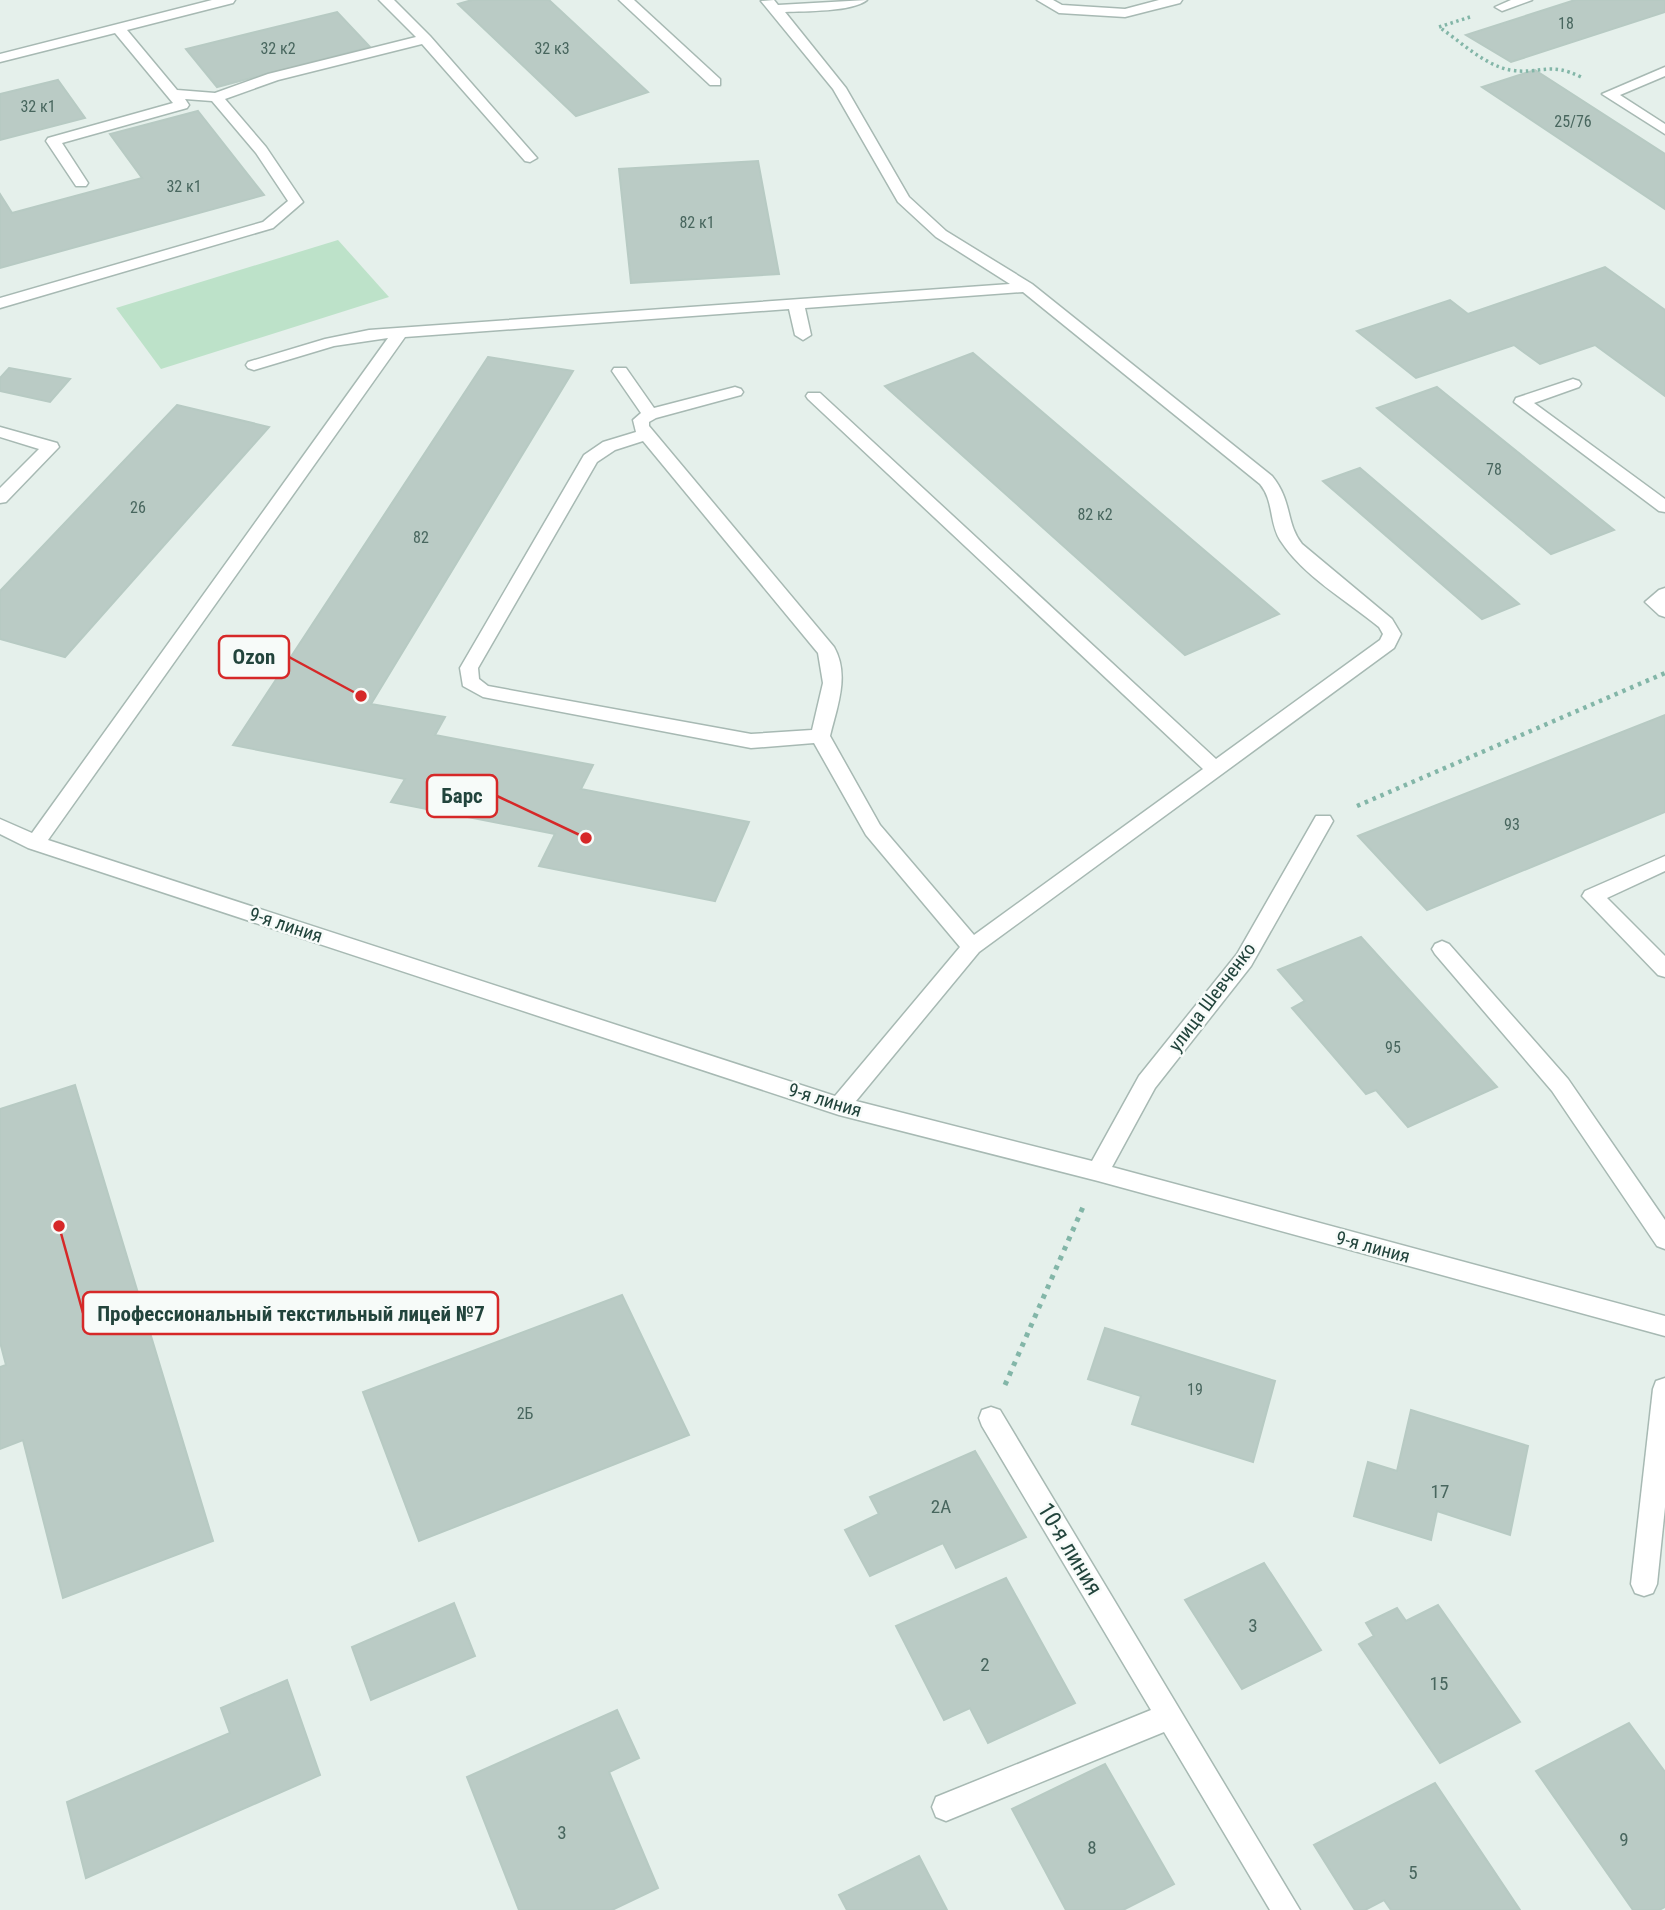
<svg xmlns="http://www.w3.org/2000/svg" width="1665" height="1910" viewBox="0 0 1665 1910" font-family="'Roboto Condensed',sans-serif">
<rect width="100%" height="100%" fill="#e5f0eb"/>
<path fill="#bde2c9" d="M338,240L389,297L161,369L116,308Z"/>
<g fill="#bacbc5" stroke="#b7cac3" stroke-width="2">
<path d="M472,0H549L648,92L576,116L458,4Z"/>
<path d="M1575,0H1665V12L1511,62L1466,35Z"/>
<path d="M337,12L370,47L217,87L186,49Z"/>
<path d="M1535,70L1665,154V209L1482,87Z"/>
<path d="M58,80L85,118L0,140V94Z"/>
<path d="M198,111L264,195L0,268V194L12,213L142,178L110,134Z"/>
<path d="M758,161L779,274L631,283L619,169Z"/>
<path d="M1605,267L1665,310V396L1595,345L1540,364L1514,345L1416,378L1357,331L1450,300L1468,314Z"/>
<path d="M973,353L1279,614L1185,655L885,386Z"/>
<path d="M488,357L573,371L371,704L445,717L435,735L593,765L581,789L749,822L715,901L539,866L555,834L391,802L405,779L233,745Z"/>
<path d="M9,368L70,379L50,402L0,391V378Z"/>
<path d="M1437,387L1614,530L1551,554L1377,408Z"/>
<path d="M177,405L269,427L65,657L0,639V591Z"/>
<path d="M1360,468L1519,604L1482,619L1323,481Z"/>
<path d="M1665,715V812L1427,910L1358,836Z"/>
<path d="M1361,937L1497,1087L1408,1127L1376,1090L1366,1094L1292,1008L1305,1001L1278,970Z"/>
<path d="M75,1085L213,1541L63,1598L23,1440L0,1449V1367L6,1365L0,1342V1109Z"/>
<path d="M622,1295L689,1435L419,1541L363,1392Z"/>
<path d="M1105,1328L1275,1381L1253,1462L1132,1424L1141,1396L1088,1379Z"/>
<path d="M1411,1410L1528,1446L1510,1535L1437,1511L1431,1540L1354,1516L1368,1462L1397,1471Z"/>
<path d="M975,1451L1026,1537L956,1568L943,1543L870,1576L845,1530L879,1514L870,1497Z"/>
<path d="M1264,1563L1321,1650L1242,1689L1185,1600Z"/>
<path d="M1006,1578L1075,1703L988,1743L970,1708L944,1720L896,1626Z"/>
<path d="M454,1603L475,1656L371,1700L352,1647Z"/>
<path d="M1438,1605L1520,1722L1440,1763L1359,1644L1374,1636L1366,1623L1397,1608L1406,1621Z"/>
<path d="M287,1680L320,1775L86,1878L67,1802L230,1733L221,1708Z"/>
<path d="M617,1710L639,1758L609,1772L658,1888L612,1910H519L467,1777Z"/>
<path d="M1629,1723L1665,1772V1907L1659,1910H1633L1536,1771Z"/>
<path d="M1105,1764L1174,1884L1123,1910H1066L1012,1809Z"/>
<path d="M1435,1783L1520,1910H1391L1384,1900L1365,1910H1355L1314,1845Z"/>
<path d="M919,1856L947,1910H847L839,1895Z"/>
</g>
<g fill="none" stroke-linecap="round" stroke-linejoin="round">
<g stroke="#a7b9b3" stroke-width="3">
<g id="minor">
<path d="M212,0H235L233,3L127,30L177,90L215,93L268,74L416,37L379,0H394L430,36L537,158L530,162L525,161L422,44L278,80L225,99L266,147L303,202L273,228L0,308V298L263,222L288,201L256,153L212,101L185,99L189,105L187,108L62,143L88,183L86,186H76L46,141L48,138L173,103L115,33L0,62V54Z"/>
<path d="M619,0H634L720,79V85H710Z"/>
<path d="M774,0L778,5L867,0C852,12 805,11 785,12L846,88L909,197L946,231L1032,284L1272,476C1293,502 1285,522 1302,544L1392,619L1401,634L1394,648L979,952L856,1101L1092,1161L1139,1076L1237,954L1316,816H1330L1333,821L1251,966L1155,1088L1112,1167L1665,1316V1336L1098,1181L839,1115L28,848L0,834V819L32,833L388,338L334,346L254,370L248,368L246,365L248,362L325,339L369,330L1010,284L936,237L898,202L833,89L761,1ZM1023,292L1260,484C1274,501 1269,522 1280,540C1303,576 1346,600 1379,627L1383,634L1380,640L1216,759L820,393H808L806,396L808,399L1203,769L974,935L880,825L830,736C837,707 850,675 834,647L649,426V422L656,418L741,395L743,392L741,389L735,387L654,408L626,368H614L612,371L641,413L633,420L636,432L603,442L584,455L460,668L463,686L483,697L751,748L814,743L866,835L960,947L835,1096L48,840L405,337L789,309L795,335L803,340L811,335L805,308ZM643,441L818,653L823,683L812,730L751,734L488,686L479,679L478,668L597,462L615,450Z"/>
<path d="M1037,0H1053L1062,5L1125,9L1159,0H1182L1180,3L1125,17L1059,13Z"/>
<path d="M1511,0H1532L1502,11L1495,7Z"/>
<path d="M1665,67V76L1620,95L1665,124V134L1602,94Z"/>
<path d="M1573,379L1579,381L1581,384L1579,387L1534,403L1665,499V512L1659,511L1514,402L1516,398Z"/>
<path d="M0,427L57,443L59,447L6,502L0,503V488L39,449L0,437Z"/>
<path d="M1665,588V617L1659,615L1645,602L1659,590Z"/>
<path d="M1665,856V871L1607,898L1665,956V977L1658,975L1582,896L1585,891Z"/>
<path d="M1442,941L1449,944L1568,1079L1665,1220V1249L1657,1246L1552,1091L1435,954L1432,949L1435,944Z"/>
<path d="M1665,1378V1507L1657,1584L1653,1593L1644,1596L1635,1593L1631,1584L1653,1389L1656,1381Z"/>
<path d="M991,1407L1000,1410L1300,1910H1270L1164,1732L946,1821L936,1817L932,1807L936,1797L1151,1710L982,1426L979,1418L982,1410Z"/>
</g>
</g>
<path stroke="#83b6a8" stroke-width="3.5" stroke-dasharray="2.5 3.5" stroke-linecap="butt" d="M1470,17L1439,27C1460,41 1484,65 1510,70C1539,75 1549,61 1581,77"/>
<path stroke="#83b6a8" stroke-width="4.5" stroke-dasharray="3.5 5" stroke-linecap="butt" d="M1357,806L1665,673"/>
<path stroke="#83b6a8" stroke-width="5" stroke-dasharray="4.5 6" stroke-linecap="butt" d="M1005,1385L1083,1207"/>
<use href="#minor" fill="#fff" fill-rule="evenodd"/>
</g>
<g text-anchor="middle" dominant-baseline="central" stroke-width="5" stroke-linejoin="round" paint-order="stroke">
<g font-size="16" fill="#48665e">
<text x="1566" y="23">18</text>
<text x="278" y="48">32 к2</text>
<text x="552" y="48">32 к3</text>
<text x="38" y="106">32 к1</text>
<text x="1573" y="121">25/76</text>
<text x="184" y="186">32 к1</text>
<text x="697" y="222">82 к1</text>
<text x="1494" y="469">78</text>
<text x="138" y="507">26</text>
<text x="1095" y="514">82 к2</text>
<text x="421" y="537">82</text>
<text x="1512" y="824">93</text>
<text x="1393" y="1047">95</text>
<text x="1195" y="1389">19</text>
<text x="525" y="1413">2Б</text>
</g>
<g font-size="19" fill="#22443c" stroke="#f7fbf9">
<text transform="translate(286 925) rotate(18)">9-я линия</text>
<text transform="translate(1212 997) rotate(-53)">улица Шевченко</text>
<text transform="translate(825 1100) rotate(17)">9-я линия</text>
<text transform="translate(1373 1247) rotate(15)">9-я линия</text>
</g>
<g font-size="19" fill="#48665e">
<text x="1440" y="1491">17</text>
<text x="941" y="1506">2А</text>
<text x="1253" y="1625">3</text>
<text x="985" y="1664">2</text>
<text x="1439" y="1683">15</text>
<text x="562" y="1832">3</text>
<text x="1624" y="1839">9</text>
<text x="1092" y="1847">8</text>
<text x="1413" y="1872">5</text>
</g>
<g font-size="23" fill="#22443c" stroke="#f7fbf9">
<text transform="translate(1070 1549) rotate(59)">10-я линия</text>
</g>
</g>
<path fill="none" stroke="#d62828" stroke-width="2.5" d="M361 696L289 657M586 838L497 796M59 1226L83 1313"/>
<g fill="#d62828" stroke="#f7fbf9" stroke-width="2.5">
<circle cx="361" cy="696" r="7"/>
<circle cx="586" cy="838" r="7"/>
<circle cx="59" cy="1226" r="7"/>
</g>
<g fill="#f7fbf9" stroke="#d62828" stroke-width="2.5">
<rect x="219" y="636" width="70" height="42" rx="7"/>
<rect x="427" y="775" width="70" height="42" rx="7"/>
<rect x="83" y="1292" width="415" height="42" rx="7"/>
</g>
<g font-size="21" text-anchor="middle" font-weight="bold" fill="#22443c">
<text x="254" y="664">Ozon</text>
<text x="462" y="803">Барс</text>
<text x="291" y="1321">Профессиональный текстильный лицей №7</text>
</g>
</svg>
